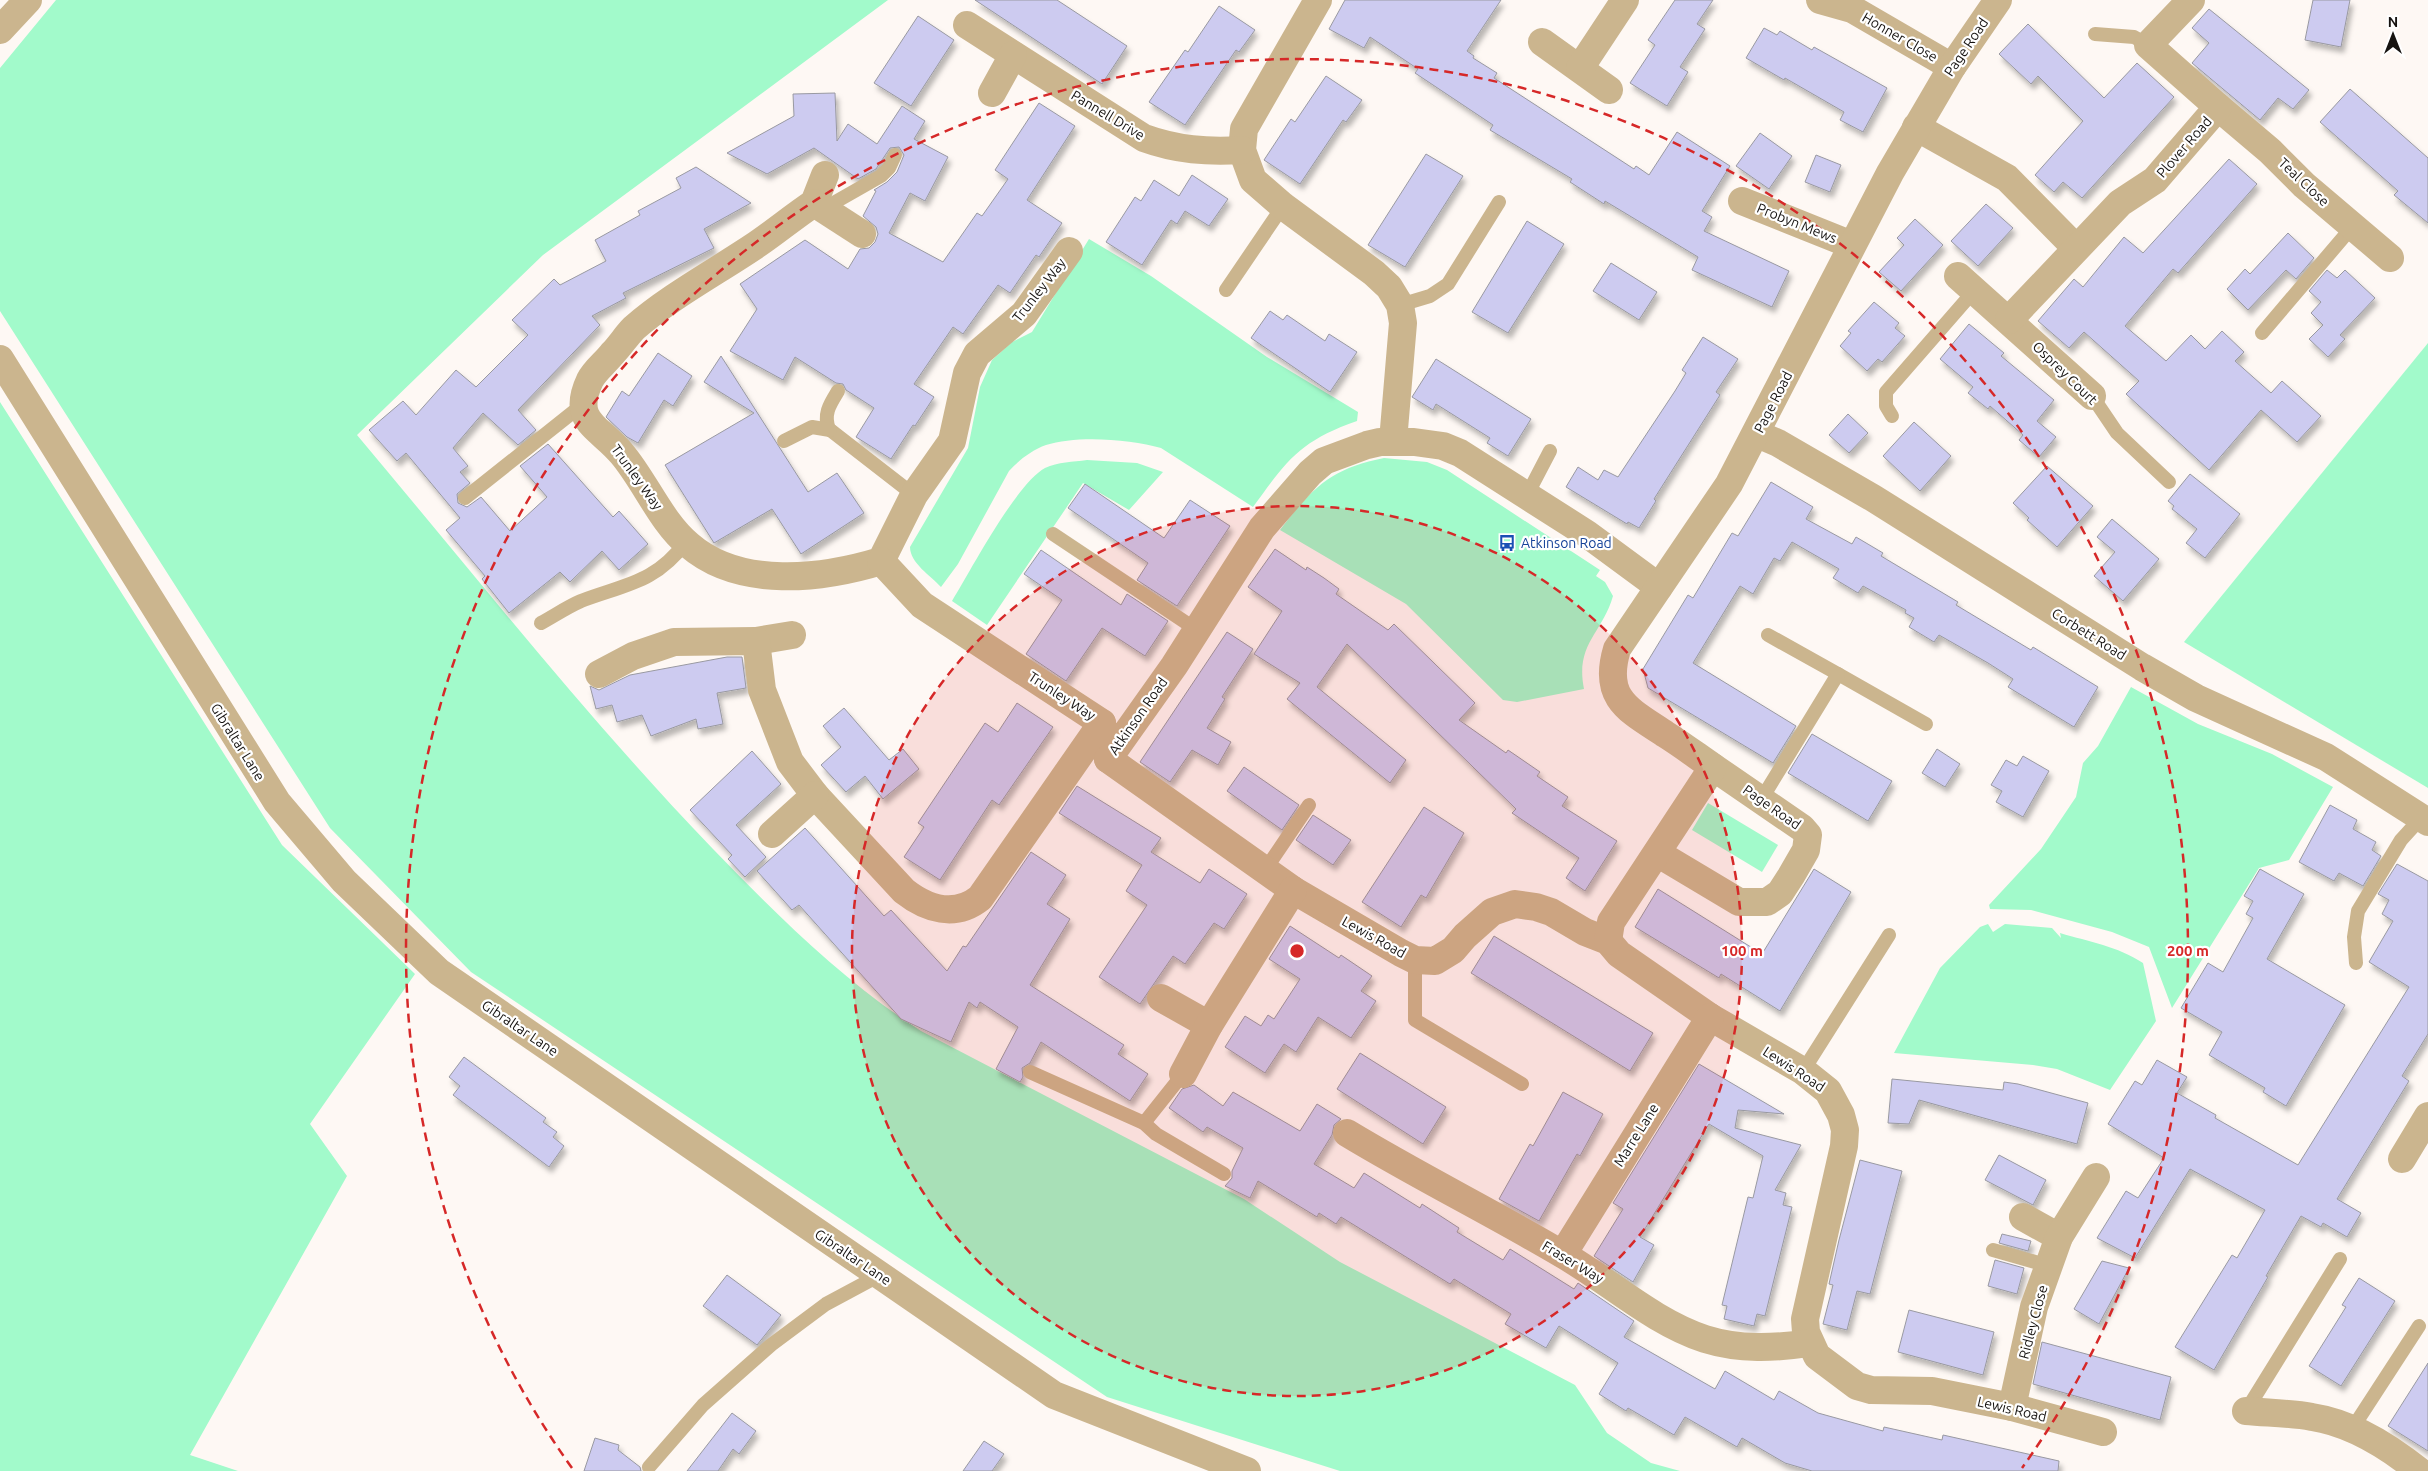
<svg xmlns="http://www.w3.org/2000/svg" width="2428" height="1471" viewBox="0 0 2428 1471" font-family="Ubuntu,sans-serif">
<defs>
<filter id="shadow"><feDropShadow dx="3" dy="5.5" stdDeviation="2.5" flood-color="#0004"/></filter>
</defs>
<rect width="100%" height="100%" fill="#fef8f4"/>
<g fill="#a2facb">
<path d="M56,0H888L543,255L357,435C474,574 587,718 713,849C777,915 843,981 921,1031L1244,1199L1340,1262L1575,1385L1607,1433L1651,1463L1680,1471H1340L1107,1397L471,972L330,828L0,311V68Z"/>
<path d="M1089,239L1151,276L1267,357L1358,412L1357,421C1300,441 1287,460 1253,507L1161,448C1131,439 1076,435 1046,445C1032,450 1019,460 1009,471L958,564L941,587C931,576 910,563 910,547L968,448L980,387L992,360L1012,342L1032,332Z"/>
<path d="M2428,343V788L2184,642Z"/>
<path d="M0,402L282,845L415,974L310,1124L347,1176L190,1455L238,1471H0Z"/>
<path d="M1384,458L1427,462L1447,470L1600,570L1596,576L1605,582L1613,596C1602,634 1575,644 1584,689L1517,702L1503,700L1406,604L1280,530C1311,489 1331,468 1384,458Z"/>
<path d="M1087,460L1137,463L1163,472L1129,510L1083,483L987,625L952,601C971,570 1016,484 1045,468C1058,462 1073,462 1087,460Z"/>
<path d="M2131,687L2198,724L2272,754L2333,787L2289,860L2259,868L2172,1008L2149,947L2112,932L2031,910L1990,909L1989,905L2041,849L2076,797L2083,763L2098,746Z"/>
<path d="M1708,803L1778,845L1762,872L1692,830Z"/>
<path d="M1988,924L1993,932L2005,924L2052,928L2061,938L2060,933C2090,942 2117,946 2143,963L2156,1021L2110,1090L2057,1069L2033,1065L1894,1053L1940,968L1980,927Z"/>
</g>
<g fill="#cdcbf0" stroke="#9999a1" filter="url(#shadow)">
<path d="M975,0H1057L1127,46L1102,84Z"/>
<path d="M1345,0H1501L1467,51L1474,56L1473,58L1497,73L1494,78L1634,169L1636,166L1649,175L1677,132L1730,166L1702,211L1712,217L1704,231L1789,271L1772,307L1692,270L1698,257L1605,201L1604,204L1570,182L1572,179L1490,130L1493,125L1415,73L1418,69L1370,37L1364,48L1329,29Z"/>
<path d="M1675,0H1713L1697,24L1705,29L1680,67L1688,72L1667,106L1630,83L1655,45L1648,40Z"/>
<path d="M2313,0H2350L2341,47L2305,40Z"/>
<path d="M1219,6L1255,30L1239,52L1236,50L1185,125L1149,102L1185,50L1188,52Z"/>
<path d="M2209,9L2309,90L2293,109L2278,98L2260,120L2192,63L2209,43L2192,28Z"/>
<path d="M918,16L954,40L911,106L874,83Z"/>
<path d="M2028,24L2104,98L2137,63L2174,97L2082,198L2063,182L2054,192L2035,175L2083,121L2038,76L2031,84L1999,54Z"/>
<path d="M1764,28L1777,35L1780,31L1812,50L1814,47L1887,88L1863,132L1840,120L1844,112L1785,78L1784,80L1746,58Z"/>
<path d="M1326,76L1362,100L1346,122L1343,120L1300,184L1264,160L1291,119L1295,122Z"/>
<path d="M2350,89L2428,158V223L2394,195L2398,191L2320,122Z"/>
<path d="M835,93L837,141L848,124L877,144L902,106L925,121L914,139L948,157L925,201L910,193L889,233L943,262L977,213L982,216L1008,179L995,170L1039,103L1075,126L1027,200L1062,223L1039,257L1036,255L1010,293L998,285L963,334L953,327L914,384L934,397L915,426L913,425L891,459L856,437L874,408L846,390L843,384L836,383L795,357L783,380L730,351L757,309L740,284L805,240L848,269L860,249L869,248L875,242L878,234L876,227L863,216L876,191L874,190L887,182L897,172L904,155L899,147L890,148L876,169L858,179L814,148L767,174L727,153L794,116L793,94Z"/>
<path d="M1760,133L1792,156L1769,189L1736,166Z"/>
<path d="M1426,154L1463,176L1405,267L1368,245Z"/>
<path d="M1816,155L1841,165L1830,192L1805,182Z"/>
<path d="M2229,159L2257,184L2178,273L2173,269L2125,326L2166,361L2191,335L2205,349L2222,331L2244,352L2235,361L2271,393L2282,381L2321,416L2297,442L2261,410L2209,470L2126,394L2139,381L2084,332L2069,348L2038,321L2074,279L2083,287L2124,237L2143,253Z"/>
<path d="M696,167L751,203L704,229L714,248L623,293L626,298L592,316L600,325L518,410L536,430L518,445L483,413L453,448L468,466L460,472L470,483L457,494L458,503L467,507L481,497L510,531L547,497L520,466L548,444L613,517L619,511L648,544L619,570L602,551L570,582L560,572L509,613L482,579L485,576L446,530L460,518L406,453L397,461L369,430L403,401L416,415L456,370L476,387L528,335L512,320L554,279L560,285L606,261L595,240L640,215L638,211L681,188L676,178Z"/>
<path d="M1192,175L1228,199L1209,226L1185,211L1177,224L1171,220L1142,265L1106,242L1135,197L1141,201L1154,180L1179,196Z"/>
<path d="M1986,204L2013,228L1978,266L1951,241Z"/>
<path d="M1915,219L1943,245L1901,291L1879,272L1904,245L1897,238Z"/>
<path d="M1527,221L1564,244L1508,333L1472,312Z"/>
<path d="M2288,233L2314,258L2296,279L2286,270L2248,310L2227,289L2245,269L2250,274Z"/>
<path d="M1611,263L1657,292L1639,320L1593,291Z"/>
<path d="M2327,270L2337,278L2345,270L2375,298L2340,335L2345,339L2328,357L2309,339L2323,325L2311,313L2321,302L2309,291Z"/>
<path d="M1874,302L1899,323L1895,328L1905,336L1882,362L1878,359L1867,371L1840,346L1851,333L1848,331Z"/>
<path d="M1270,311L1283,320L1287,315L1325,341L1329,334L1357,352L1330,392L1251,338Z"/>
<path d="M1969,324L2004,353L2001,356L2054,400L2037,421L2056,437L2039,457L2019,440L2023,435L1990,406L1988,409L1968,393L1973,387L1940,359Z"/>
<path d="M1703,337L1738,359L1716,392L1720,395L1654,499L1656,501L1639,528L1628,522L1627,524L1566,487L1578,467L1598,480L1604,470L1618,477L1675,391L1686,373L1682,370Z"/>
<path d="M658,353L692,376L673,406L664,400L638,443L627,437L606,417L622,391L629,396Z"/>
<path d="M721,356L808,492L837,473L864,513L801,554L772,509L714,543L665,465L754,413L704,382Z"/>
<path d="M1436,359L1531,419L1508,456L1487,443L1490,438L1436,404L1433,410L1412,397Z"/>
<path d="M1848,414L1868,433L1849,453L1829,435Z"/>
<path d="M1914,422L1951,456L1920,491L1883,456Z"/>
<path d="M2047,466L2093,506L2057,547L2027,520L2029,518L2013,503Z"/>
<path d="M2190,474L2240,514L2205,558L2186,543L2197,529L2172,509L2174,506L2168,501Z"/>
<path d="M1771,482L1813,507L1806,519L1852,544L1856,537L1883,553L1881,556L1958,602L1956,605L2031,650L2033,647L2098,687L2074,727L2008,687L2013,679L1988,663L1939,635L1934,642L1909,627L1914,618L1905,613L1906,610L1863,586L1858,593L1833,578L1839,569L1792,542L1780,561L1774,558L1753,594L1740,586L1693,663L1796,726L1773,763L1648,688L1643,669L1688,595L1693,598L1732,533L1738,536Z"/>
<path d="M1085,484L1164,538L1190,500L1230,526L1177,606L1137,580L1148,563L1068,508Z"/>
<path d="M2112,519L2159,559L2123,601L2094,576L2115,552L2097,537Z"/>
<path d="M1275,549L1306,570L1307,567L1324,578L1339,589L1336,594L1388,630L1394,624L1475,703L1459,720L1506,753L1508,750L1540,772L1537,776L1568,797L1562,806L1617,841L1585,891L1566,878L1579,858L1512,813L1516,809L1347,644L1317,687L1406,760L1390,783L1287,699L1300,683L1254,654L1282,611L1248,587Z"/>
<path d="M1041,550L1121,605L1127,594L1168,621L1145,656L1102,628L1066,681L1026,654L1062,600L1024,574Z"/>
<path d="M1227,632L1253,649L1222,697L1225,699L1207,728L1231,742L1218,765L1192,750L1170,782L1140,762Z"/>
<path d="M727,657H742L746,688L717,693L723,724L698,729L696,719L651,736L642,715L617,722L612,705L596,709L590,686L599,690L630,675Z"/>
<path d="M1017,703L1053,727L999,805L992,800L940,880L904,857L924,827L918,823L985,723L998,732Z"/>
<path d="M844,708L889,760L903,749L919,769L883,799L865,776L846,792L821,765L841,747L823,726Z"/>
<path d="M1812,734L1892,781L1868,821L1788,773Z"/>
<path d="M1937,749L1960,764L1945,787L1922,773Z"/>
<path d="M752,751L781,784L736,825L766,857L745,877L728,859L732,855L690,810Z"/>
<path d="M2023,756L2049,771L2023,817L1996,802L2002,791L1991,785L2006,760L2017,766Z"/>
<path d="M1244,767L1299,805L1282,830L1227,791Z"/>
<path d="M1077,786L1161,838L1151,852L1200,883L1209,869L1247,894L1224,929L1214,923L1185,964L1173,956L1140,1004L1099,977L1147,905L1126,891L1142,865L1059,813Z"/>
<path d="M2330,805L2357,820L2353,829L2376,842L2372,850L2381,856L2363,886L2339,873L2334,881L2299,862Z"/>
<path d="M1424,807L1464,833L1426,898L1421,895L1401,927L1362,902Z"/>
<path d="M1313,815L1351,840L1333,865L1296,840Z"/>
<path d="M805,828L884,916L891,910L947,971L963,946L966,947L1031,852L1066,875L1047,904L1070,919L1030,985L1124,1045L1118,1054L1148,1074L1130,1101L1041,1042L1030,1063L1022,1068L1023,1077L1020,1082L996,1069L1018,1027L980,1002L977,1008L969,1002L951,1042L901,1019L799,905L792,910L757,871Z"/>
<path d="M2397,864L2428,881V1034L2402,1076L2409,1081L2337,1199L2361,1213L2347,1237L2323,1223L2321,1227L2301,1216L2266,1276L2268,1277L2214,1370L2175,1347L2232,1255L2237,1258L2265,1210L2190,1169L2135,1258L2097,1238L2126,1191L2138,1198L2164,1158L2108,1124L2135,1081L2142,1085L2157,1060L2187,1077L2177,1093L2216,1115L2215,1118L2298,1165L2409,987L2369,962L2393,921L2382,914L2389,900L2378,894Z"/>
<path d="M1814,869L1851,892L1780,1011L1721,974L1719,978L1635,927L1658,889L1762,954Z"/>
<path d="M2260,869L2304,894L2267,959L2345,1005L2286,1106L2263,1092L2265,1088L2209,1055L2222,1032L2181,1008L2208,963L2223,972L2253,918L2246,914L2253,901L2244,896Z"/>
<path d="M1290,926L1339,958L1341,955L1372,976L1361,991L1376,1001L1351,1038L1318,1017L1296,1052L1284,1044L1265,1073L1225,1047L1245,1016L1261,1026L1268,1015L1274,1019L1300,979L1269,959Z"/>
<path d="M1494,936L1653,1033L1630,1071L1471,973Z"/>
<path d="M1360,1053L1446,1107L1423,1144L1337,1089Z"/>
<path d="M464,1057L546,1118L543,1122L557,1132L553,1137L564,1146L549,1167L453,1095L460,1086L449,1077Z"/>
<path d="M1699,1064L1784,1114L1738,1110L1735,1128L1801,1145L1775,1190L1786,1193L1783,1205L1792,1207L1765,1316L1757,1314L1754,1326L1724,1319L1727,1306L1722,1305L1748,1197L1753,1198L1763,1156L1709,1124L1640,1237L1654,1245L1633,1282L1594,1256L1623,1209L1613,1203Z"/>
<path d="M1892,1079L2003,1090L2004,1082L2018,1084L2088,1103L2077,1144L1919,1100L1909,1124L1888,1123Z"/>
<path d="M1194,1085L1223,1106L1233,1092L1300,1131L1317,1104L1341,1119L1334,1125L1332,1135L1314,1164L1354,1188L1364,1173L1420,1208L1422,1204L1459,1228L1457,1232L1503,1260L1510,1249L1574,1289L1578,1283L1634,1321L1624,1337L1715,1389L1725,1371L1774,1400L1779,1391L1818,1413L1883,1431L1884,1427L1942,1440L1943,1435L2059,1461L2058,1471H1812L1785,1463L1742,1438L1737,1447L1685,1417L1674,1435L1628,1408L1626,1411L1599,1394L1618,1363L1559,1326L1546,1348L1505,1324L1511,1314L1454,1279L1450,1284L1341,1217L1336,1224L1319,1213L1317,1217L1258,1181L1250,1198L1225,1186L1232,1178V1171L1243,1148L1207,1127L1203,1132L1169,1108L1182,1089Z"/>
<path d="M1563,1092L1603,1114L1580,1156L1577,1154L1539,1221L1499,1199L1530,1144L1533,1146Z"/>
<path d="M1999,1155L2046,1180L2033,1205L1985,1180Z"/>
<path d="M1860,1160L1902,1171L1870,1294L1857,1291L1847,1330L1823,1324L1833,1285L1829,1284L1839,1240Z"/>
<path d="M2002,1234L2031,1241L2028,1251L1999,1243Z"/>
<path d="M1995,1260L2024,1268L2017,1294L1988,1286Z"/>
<path d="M2102,1261L2129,1268L2099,1324L2074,1309Z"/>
<path d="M727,1275L781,1315L757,1345L703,1306Z"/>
<path d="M2359,1278L2395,1301L2341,1386L2309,1366L2346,1307L2342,1305Z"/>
<path d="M1909,1310L1994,1332L1983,1375L1898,1352Z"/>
<path d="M2042,1342L2171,1377L2160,1420L2033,1384Z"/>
<path d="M2428,1363V1451L2388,1426Z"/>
<path d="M732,1413L756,1431L739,1454L733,1449L718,1471H687Z"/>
<path d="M595,1438L619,1445L618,1450L640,1467L641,1471H584Z"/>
<path d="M984,1441L1004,1454L992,1471H963Z"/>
</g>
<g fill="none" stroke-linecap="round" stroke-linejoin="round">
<g stroke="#cbb58e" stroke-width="14">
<path d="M2095,34L2134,37L2148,45"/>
<path d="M823,209L881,176L889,168L895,155"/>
<path d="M1226,290L1283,206"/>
<path d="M1400,305L1430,296L1448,284L1499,202"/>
<path d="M2262,333L2353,226"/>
<path d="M838,391C830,404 823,414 829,429L914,495"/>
<path d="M2092,396L2117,433L2169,482"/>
<path d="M1892,416L1886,406V392L1974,291"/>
<path d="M784,441L812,427L830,430"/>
<path d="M1527,495L1550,451"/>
<path d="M465,498L582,405"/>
<path d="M1053,534L1197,630"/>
<path d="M541,623C554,616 567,607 581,601C626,584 655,583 686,542"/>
<path d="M1838,674L1926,724"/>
<path d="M1761,800L1838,674L1768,635"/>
<path d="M1265,870L1309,805"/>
<path d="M1415,960V1020L1522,1084"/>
<path d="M2356,963L2354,937L2358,911L2401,840L2422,817"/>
<path d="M1803,1071L1889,935"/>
<path d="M1030,1072L1144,1123L1156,1134L1224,1174"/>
<path d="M1144,1123L1183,1074"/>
<path d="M1993,1250L2049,1266"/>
<path d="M2246,1411L2340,1259"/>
<path d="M2352,1429L2419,1326"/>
<path d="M649,1467L703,1405L771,1345L826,1304L880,1275"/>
</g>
<g stroke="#cbb58e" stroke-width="28">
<path d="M1318,0L1244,129L1242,150L1253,180L1283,206L1374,273L1389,287L1400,305L1403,323L1393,441"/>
<path d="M1820,0L1852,9L1952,67"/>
<path d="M967,25L1144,138C1177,150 1207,152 1242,150"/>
<path d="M0,30L28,0"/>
<path d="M1542,42L1609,90"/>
<path d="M1580,68L1625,0"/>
<path d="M992,93L1013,55"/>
<path d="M2218,107L2270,151L2304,185L2390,258"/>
<path d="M1916,127L2007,178L2075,247"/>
<path d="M825,175L814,203C793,217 774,233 753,247C714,273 668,298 634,328C626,336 620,346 612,354C605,363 595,370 590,380C570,422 600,427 622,454C645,481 661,522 689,545C740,589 822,579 881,561L914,495L952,441L967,373L977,354L1024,314L1069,251"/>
<path d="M1742,201L1852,245"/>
<path d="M814,203L862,234"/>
<path d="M1958,276L2092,396"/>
<path d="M2009,320L2120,203L2155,180L2218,107L2148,45L2191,0"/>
<path d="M0,359L277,802L344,881L439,972L1054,1395L1247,1471"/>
<path d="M1757,434L1778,443L1873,498L2142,667L2196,698L2326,757L2428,822"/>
<path d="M881,561L922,605L1102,723"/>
<path d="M756,641L792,635"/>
<path d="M599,674L633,656L674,642L756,641L762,690L790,762L815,795L904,891C927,909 955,918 980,898L1102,723L1108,759L1174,666L1262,528L1310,473L1324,461L1367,445L1380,442H1414L1443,446L1460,453L1587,534L1659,587"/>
<path d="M1108,759L1293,890L1401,953L1415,960L1435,961L1453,950L1465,936L1492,912L1515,904L1536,907L1551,912L1585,932L1608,941L1619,954L1710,1017L1803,1071L1828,1091L1841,1115L1845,1130L1844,1146L1805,1319L1806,1332L1817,1356L1857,1386L1871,1390L1932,1391L2012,1407L2103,1432"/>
<path d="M772,834L815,795"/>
<path d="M1657,853L1739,902H1767L1780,893L1791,876L1806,850L1808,835L1802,828L1713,767"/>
<path d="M1608,941L1611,922L1713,767C1697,756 1681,744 1665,734C1629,710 1602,699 1617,649L1729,484L1890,173L1952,67L1998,0"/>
<path d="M1161,998L1209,1025"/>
<path d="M1183,1074L1209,1025L1293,890"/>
<path d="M1347,1133C1418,1176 1491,1212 1562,1254C1609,1281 1653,1322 1705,1339C1740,1350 1775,1348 1810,1343"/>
<path d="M2402,1159L2428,1116"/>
<path d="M2023,1217L2059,1237"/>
<path d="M1563,1254L1710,1017"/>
<path d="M2012,1407L2034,1307L2059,1237L2096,1177"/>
<path d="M2246,1411C2268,1413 2291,1413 2312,1417C2352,1423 2388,1446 2419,1471"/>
</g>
</g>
<circle cx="1297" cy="951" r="445" fill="#d62828" fill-opacity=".12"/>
<g fill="none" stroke="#d62828" stroke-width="2.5" stroke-dasharray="9 6">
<circle cx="1297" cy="951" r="445"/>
<path d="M572 1468A891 891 0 1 1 2022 1468"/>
</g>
<defs>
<g id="bus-bare" transform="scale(1.35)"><path d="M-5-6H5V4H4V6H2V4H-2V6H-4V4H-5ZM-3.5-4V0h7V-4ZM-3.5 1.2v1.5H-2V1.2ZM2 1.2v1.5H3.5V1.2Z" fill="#1a4fb4" stroke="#fff" stroke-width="2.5" paint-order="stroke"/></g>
</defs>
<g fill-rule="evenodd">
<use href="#bus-bare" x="1507" y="543"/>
</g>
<g text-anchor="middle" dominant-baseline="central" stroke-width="4.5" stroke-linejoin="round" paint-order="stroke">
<g font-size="14" fill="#161311" stroke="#fff">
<text transform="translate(1900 37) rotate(30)">Honner Close</text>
<text transform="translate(1966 47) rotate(-56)">Page Road</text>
<text transform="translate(1108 115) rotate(31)">Pannell Drive</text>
<text transform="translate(2184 147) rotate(-49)">Plover Road</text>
<text transform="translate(2304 182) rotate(43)">Teal Close</text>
<text transform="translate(1797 223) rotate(22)">Probyn Mews</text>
<text transform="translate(1039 290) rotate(-52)">Trunley Way</text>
<text transform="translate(2065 373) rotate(44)">Osprey Court</text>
<text transform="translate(1773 402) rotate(-63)">Page Road</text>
<text transform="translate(637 477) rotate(54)">Trunley Way</text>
<text transform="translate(2089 634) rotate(32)">Corbett Road</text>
<text transform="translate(1062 696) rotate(33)">Trunley Way</text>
<text transform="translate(1138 716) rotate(-55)">Atkinson Road</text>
<text transform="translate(238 742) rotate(58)">Gibraltar Lane</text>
<text transform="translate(1772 807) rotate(35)">Page Road</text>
<text transform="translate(1374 937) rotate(29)">Lewis Road</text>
<text transform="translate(520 1028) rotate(34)">Gibraltar Lane</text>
<text transform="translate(1794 1069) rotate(33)">Lewis Road</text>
<text transform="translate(1636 1135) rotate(-58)">Marre Lane</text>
<text transform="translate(853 1257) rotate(34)">Gibraltar Lane</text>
<text transform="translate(1573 1262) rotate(31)">Fraser Way</text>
<text transform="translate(2033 1322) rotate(-75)">Ridley Close</text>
<text transform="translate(2012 1409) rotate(13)">Lewis Road</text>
</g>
<g font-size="14" fill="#164399" stroke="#fff" text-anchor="start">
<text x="1521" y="543">Atkinson Road</text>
</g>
</g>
<circle cx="1297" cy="951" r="8" fill="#d62828" stroke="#fff" stroke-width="2.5"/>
<g font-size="15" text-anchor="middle" font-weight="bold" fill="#d62828" stroke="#fff" stroke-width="4.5" stroke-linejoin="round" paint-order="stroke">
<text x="1742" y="956">100 m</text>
<text x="2188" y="956">200 m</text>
</g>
<g transform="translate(2393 35)" stroke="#ffffff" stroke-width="4" paint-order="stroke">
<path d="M0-4L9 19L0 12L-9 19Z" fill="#161311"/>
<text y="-8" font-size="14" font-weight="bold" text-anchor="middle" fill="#161311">N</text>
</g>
</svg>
